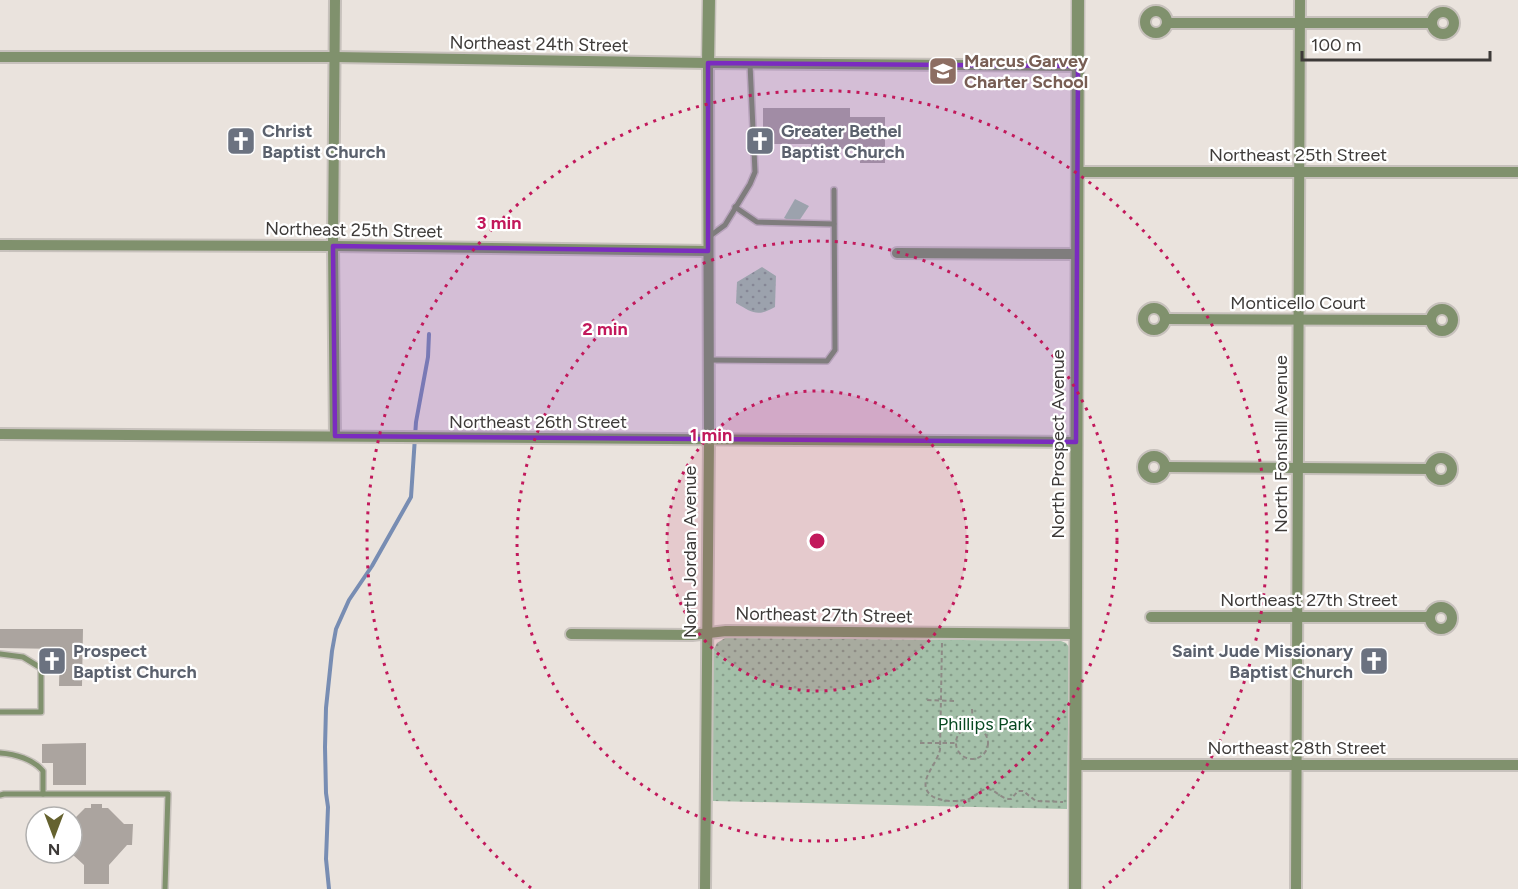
<svg xmlns="http://www.w3.org/2000/svg" width="1518" height="889" viewBox="0 0 1518 889" font-family="Figtree,sans-serif">
<defs>
<pattern id="park-dots" width="8" height="8" patternUnits="userSpaceOnUse" patternTransform="scale(1.5)"><rect width="8" height="8" fill="#a4c0a9"/><path d="M2 2h.1M6 6h.1" fill="none" stroke="#879d8b" stroke-width="1.8" stroke-linecap="round"/></pattern>
</defs>
<rect width="100%" height="100%" fill="#eae3dd"/>
<path fill="#a4c0a9" d="M795,199L809,206L797,224L784,218Z"/>
<g fill="url(#park-dots)">
<path d="M762,267L776,276L775,307C757,317 753,313 736,303L737,282Z"/>
<path d="M725,638L1061,641L1066,643L1069,647L1067,809L713,801V651L717,643Z"/>
</g>
<g fill="none" stroke-linecap="round" stroke-linejoin="round">
<path stroke="#788db3" stroke-width="4" d="M329,889L326,859L328,807L326,793L325,747L326,708L332,651L336,629L349,600L372,566L411,497L416,422L428,357L429,334"/>
</g>
<g fill="#aba49f">
<path d="M763,108H850V117H885V163H860V149H811V144H763Z"/>
<path d="M0,629H83L82,686H59L60,649L0,648Z"/>
<path d="M86,743V785H53V763H42V744Z"/>
<path d="M91,804H102V808H108L124,824H133L132,845H127L109,865V884H84V865L72,854V821L85,808H91Z"/>
</g>
<g fill="none" stroke-linecap="round" stroke-linejoin="round">
<g stroke="#c7c1bc" stroke-width="8">
<g id="service">
<path d="M735,207L757,222L834,224"/>
<path d="M710,236L725,225L750,184L755,172L750,64"/>
<path d="M708,360L827,361L835,350L834,190"/>
<path d="M0,654L23,657L41,668V712H0"/>
<path d="M0,753C15,754 33,759 43,771V794"/>
<path d="M0,795L4,794H168L165,889"/>
</g>
</g>
<g stroke="#c7c1bc" stroke-width="14">
<g id="minor">
<path d="M335,0L333,246L335,436"/>
<circle cx="1156" cy="22" r="11"/>
<circle cx="1443" cy="23" r="11"/>
<path d="M1167,23H1432"/>
<path d="M0,57H335L708,63L1078,66"/>
<path d="M1078,172H1518"/>
<path d="M0,245L333,246L708,251"/>
<path d="M897,253L1077,254"/>
<circle cx="1154" cy="319" r="11"/>
<circle cx="1442" cy="320" r="11"/>
<path d="M1166,319L1431,320"/>
<path d="M0,434L1076,442"/>
<circle cx="1154" cy="467" r="11"/>
<circle cx="1441" cy="469" r="11"/>
<path d="M1166,467L1430,469"/>
<circle cx="1441" cy="618" r="11"/>
<path d="M1151,617H1430"/>
<path d="M571,634L692,635L726,631L1076,634"/>
<path d="M1075,765H1518"/>
<path d="M705,889L709,440L708,63"/>
<path d="M1296,889L1300,0"/>
</g>
</g>
<g stroke="#c7c1bc" stroke-width="15">
<g id="tertiary">
<path d="M708,63L709,0"/>
<path d="M1075,889L1078,0"/>
</g>
</g>
<g stroke="#8e8a86" stroke-width="2" stroke-dasharray="4.5 3" stroke-linecap="butt">
<path d="M942,643L940,750C937,761 929,770 926,780C921,803 956,803 969,799C975,797 980,790 986,789C995,788 1001,800 1011,799L1018,791H1023L1036,801L1063,802"/>
<path d="M927,700L954,701"/>
<path d="M972,709L973,727"/>
<circle cx="972" cy="743" r="16"/>
<path d="M920,743H956"/>
</g>
<use href="#service" stroke="#80916d" stroke-width="5"/>
<use href="#minor" stroke="#80916d" stroke-width="10"/>
<use href="#tertiary" stroke="#80916d" stroke-width="12"/>
</g>
<path fill="#7b2cbf" fill-opacity="0.2" stroke="#7b2cbf" stroke-width="4.5" stroke-linejoin="round" d="M708,63L1078,66L1076,442L335,436L333,246L708,251Z"/>
<circle cx="817" cy="541" r="150" fill="#c2185b" fill-opacity=".12"/>
<g fill="none" stroke="#c2185b" stroke-width="3" stroke-dasharray="3 6">
<circle cx="817" cy="541" r="150"/>
<circle cx="817" cy="541" r="300"/>
<path d="M531 888A450 450 0 1 1 1103 888"/>
</g>
<defs>
<g id="school-square" transform="scale(1.5)"><rect x="-9" y="-9" width="18" height="18" rx="4" fill="#8d6e63" stroke="#fff"/><path d="M0-5L7-2L0 1L-7-2ZM-4 1L0 2.5L4 1V4Q0 6-4 4Z" fill="#fff"/></g>
<g id="church-square" transform="scale(1.5)"><rect x="-9" y="-9" width="18" height="18" rx="4" fill="#6b7280" stroke="#fff"/><path d="M-1.2-6h2.4v3.5h3.3v2.4h-3.3V6h-2.4V-.1h-3.3v-2.4h3.3Z" fill="#fff"/></g>
</defs>
<g fill-rule="evenodd">
<use href="#school-square" x="943" y="71"/>
<use href="#church-square" x="241" y="141"/>
<use href="#church-square" x="760" y="141"/>
<use href="#church-square" x="52" y="661"/>
<use href="#church-square" x="1374" y="661"/>
</g>
<g text-anchor="middle" dominant-baseline="central" stroke-width="4.5" stroke-linejoin="round" paint-order="stroke">
<g font-size="18" fill="#3d3a38" stroke="#fff">
<text transform="translate(539 44) rotate(1)">Northeast 24th Street</text>
<text x="1298" y="155">Northeast 25th Street</text>
<text transform="translate(354 230) rotate(1)">Northeast 25th Street</text>
<text x="1298" y="303">Monticello Court</text>
<text x="538" y="422">Northeast 26th Street</text>
<text transform="translate(1058 444) rotate(-90)">North Prospect Avenue</text>
<text transform="translate(1281 444) rotate(-90)">North Fonshill Avenue</text>
<text transform="translate(690 552) rotate(-90)">North Jordan Avenue</text>
<text x="1309" y="600">Northeast 27th Street</text>
<text transform="translate(824 615) rotate(1)">Northeast 27th Street</text>
<text x="1297" y="748">Northeast 28th Street</text>
</g>
<g font-size="18" font-weight="bold" fill="#785e54" stroke="#fff" text-anchor="start">
<text x="964" y="61">Marcus Garvey<tspan x="964" dy="21">Charter School</tspan></text>
</g>
<g font-size="18" font-weight="bold" fill="#5b616d" stroke="#fff" text-anchor="start">
<text x="262" y="131">Christ<tspan x="262" dy="21">Baptist Church</tspan></text>
<text x="781" y="131">Greater Bethel<tspan x="781" dy="21">Baptist Church</tspan></text>
<text x="73" y="651">Prospect<tspan x="73" dy="21">Baptist Church</tspan></text>
<text x="1353" y="651" text-anchor="end">Saint Jude Missionary<tspan x="1353" dy="21">Baptist Church</tspan></text>
</g>
<g font-size="18" fill="#074820" stroke="#fff">
<text x="985" y="724">Phillips Park</text>
</g>
</g>
<circle cx="817" cy="541" r="9" fill="#c2185b" stroke="#fff" stroke-width="3"/>
<g font-size="18" text-anchor="middle" font-weight="bold" fill="#c2185b" stroke="#fff" stroke-width="4.5" stroke-linejoin="round" paint-order="stroke">
<text x="499" y="229">3 min</text>
<text x="605" y="335">2 min</text>
<text x="711" y="441">1 min</text>
</g>
<g transform="translate(54 835) rotate(180)"><circle r="28" fill="#ffffff" stroke="#b1b0af" stroke-width="1.5"/>
<path d="M0-4.5L10 22L0 15L-10 22Z" fill="#65622f"/>
<text y="-9" font-size="16" font-weight="bold" text-anchor="middle" fill="#3d3a38">N</text>
</g>
<path d="M1302 51v9h188v-9" fill="none" stroke="#3d3a38" stroke-width="3"/>
<text x="1311" y="51" font-size="18" fill="#3d3a38" stroke="#ffffff" stroke-width="4.5" paint-order="stroke">100 m</text>
</svg>
